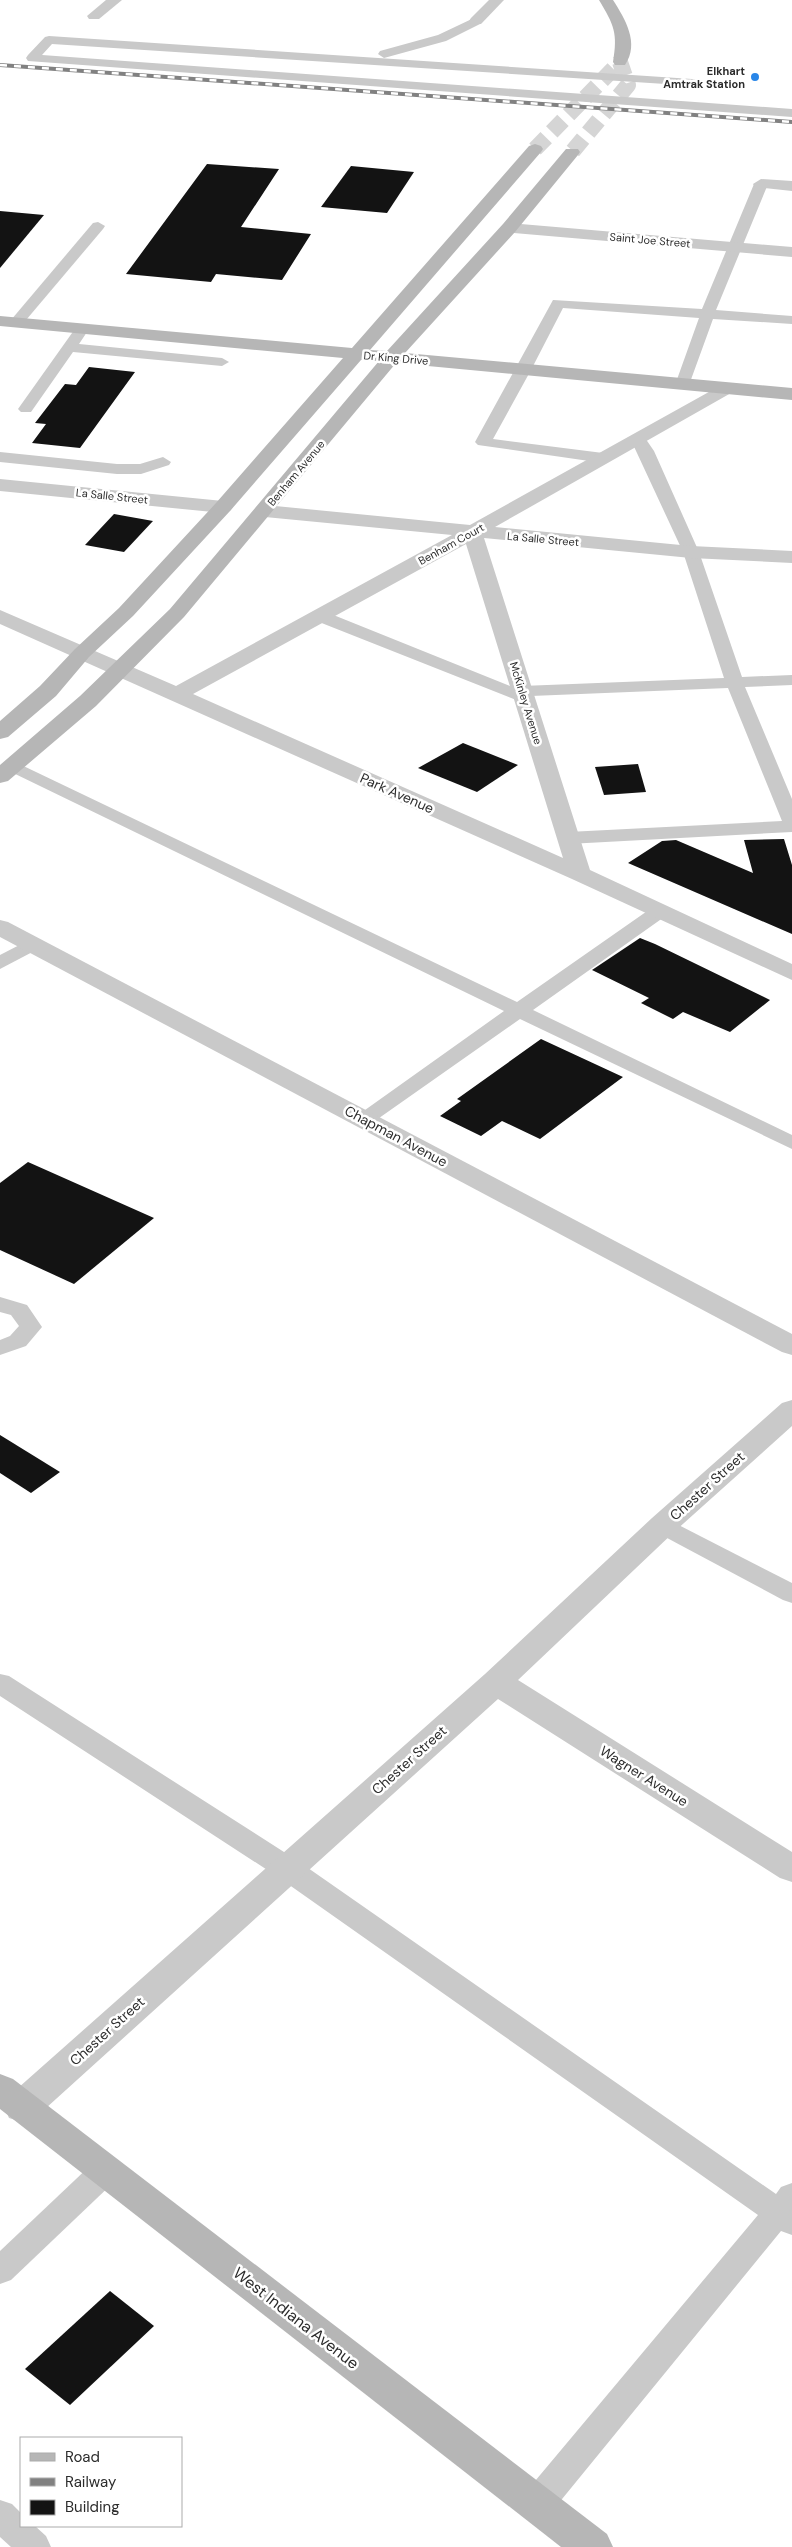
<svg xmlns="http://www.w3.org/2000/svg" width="792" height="2547" viewBox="0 0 792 2547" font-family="'DM Sans',sans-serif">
<rect width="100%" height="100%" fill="#fff"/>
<g fill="#131313">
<path d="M207,164L279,169L241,227L311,234L282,280L216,274L211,282L126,274Z"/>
<path d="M351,166L414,172L387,213L321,207Z"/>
<path d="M0,211L44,215L0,268Z"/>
<path d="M89,367L135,372L80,448L32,443L46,424L35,423L65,384L76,385Z"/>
<path d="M114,514L153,521L124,552L85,545Z"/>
<path d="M463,743L518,765L477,792L418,768Z"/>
<path d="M638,764L646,792L604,795L595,767Z"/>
<path d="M784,839L792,865V934L628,863L662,841L676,840L753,873L744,840Z"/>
<path d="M640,938L655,944L770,1000L730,1032L683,1012L673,1019L641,1003L649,998L592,970Z"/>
<path d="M541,1039L623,1077L540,1139L502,1121L481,1136L440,1116L461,1101L457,1099Z"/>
<path d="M28,1162L154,1218L74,1284L0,1250V1183Z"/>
<path d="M0,1435L60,1472L31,1493L0,1473Z"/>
<path d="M110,2291L154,2326L70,2405L25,2369Z"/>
</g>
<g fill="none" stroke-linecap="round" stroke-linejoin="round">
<path stroke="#d5d5d5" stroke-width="16" stroke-dasharray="16 8" stroke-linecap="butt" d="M535,149L620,62L628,85L572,152"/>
<g fill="#c9c9c9" fill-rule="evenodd">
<path d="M476,17L480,18V24L446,41L384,58L378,54L380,51L438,35Z"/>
<path d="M49,36L692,79L696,80L698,83L696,86L52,44L42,55L792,109V117L28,61L26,58L28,55L45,37Z"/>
<path d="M761,180L768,184L716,310L792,316V324L713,319L689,385L682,389L675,385L699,318L563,308L531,370L493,439L603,453L611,458L603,463L478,445L475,442L553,300L702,309L754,184Z"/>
<path d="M98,222L105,226L103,229L21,326H11L9,323L11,320L93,223Z"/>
<path d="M82,325L89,329L79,344L222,358L229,362L222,366L73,352L31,412H21L18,409L77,326Z"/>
<path d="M638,433L643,435L654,451L699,552L742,677L792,675V685L745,687L792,799V832L568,844L561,842L559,838L561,834L568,832L782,821L728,688L531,696L533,698L530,702L524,703L314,620L312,616L314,612H326L515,688L522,686L724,678L683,552L630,438Z"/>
<path d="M0,452L117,464H140L163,457L171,462L169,465L141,474H117L0,462Z"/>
<path d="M13,761L517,1002L653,907H667L670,911L667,915L533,1010L792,1135V1149L520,1019L372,1123L365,1125L358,1123L354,1119L358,1115L504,1011L7,770L4,766L7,762Z"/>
<path d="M33,938L40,940L43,944L40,948L0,969V955Z"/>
<path d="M0,1297L27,1305L42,1327L26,1346L0,1355V1340L10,1336L19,1326L11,1315L0,1312Z"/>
<path d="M663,1517L792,1583V1603L783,1600L654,1531L651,1525L654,1519Z"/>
<path d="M0,1674L9,1676L298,1861L776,2194L781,2187L792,2183V2235L781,2231L549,2515L537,2519L525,2515L521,2504L525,2493L758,2215L278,1877L0,1696Z"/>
<path d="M105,2158L116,2162L120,2171L116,2180L11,2280L0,2284V2251L94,2162Z"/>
<path d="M0,2500L12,2504L21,2513V2526H35L46,2536L51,2547H11L0,2537Z"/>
</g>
<g fill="#c9c9c9" fill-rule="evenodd">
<path d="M106,0H122L99,19H89L87,16Z"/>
<path d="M489,0H504L481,24H471L469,21L471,18Z"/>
<path d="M761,179L792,181V191L755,187L753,184Z"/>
<path d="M509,223L792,247V257L503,232L501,228Z"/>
<path d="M725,383L731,385L734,389L731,393L495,527L691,546L792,551V563L691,558L484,538L590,870L792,964V980L572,879L0,624V610L176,686L452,535L265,517L258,515L255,511L258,507L265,505L470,525ZM466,544L563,858L193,694Z"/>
<path d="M0,479L223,501L230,503L233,507L230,511L223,513L0,491Z"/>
<path d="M0,920L8,922L792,1334V1355L782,1352L0,937Z"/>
<path d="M792,1400V1426L674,1532L518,1680L792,1852V1882L780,1878L498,1699L35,2118L22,2122L9,2118L4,2107L9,2096L485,1674L652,1518L782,1403Z"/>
</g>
<g fill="#b6b6b6" fill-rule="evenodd">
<path d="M599,0H613C625,19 640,43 625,65H615L613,62C618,33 614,25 599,0Z"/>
<path d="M535,144L541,146L543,149L541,152L370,350L387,351L503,224L566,149H578L580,152L578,155L515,232L405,353L792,388V400L396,363L184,617L96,706L8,781L0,783V765L80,696L170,609L379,361L361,360L230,511L133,616L89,657L56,696L8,737L0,739V721L40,686L75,649L119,608L216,503L343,358L0,326V316L352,348L529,146Z"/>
<path d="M0,2074L13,2079L607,2534L613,2547H561L0,2109Z"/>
</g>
<g stroke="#818181" stroke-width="4">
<path id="rail" d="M0,65L792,122"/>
</g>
<use href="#rail" stroke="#fff" stroke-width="2.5" stroke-dasharray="7" stroke-linecap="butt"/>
</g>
<circle fill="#2986e8" stroke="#fff" stroke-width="2" cx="755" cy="77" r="5"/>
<g text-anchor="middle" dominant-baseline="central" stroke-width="5" stroke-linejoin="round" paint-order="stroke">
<g font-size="11" font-weight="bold" fill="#2c2c2c" stroke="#fff" text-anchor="end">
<text x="745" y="71">Elkhart<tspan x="745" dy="13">Amtrak Station</tspan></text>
</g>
<g font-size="11" fill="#2c2c2c" stroke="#fff">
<text transform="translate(650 240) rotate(5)">Saint Joe Street</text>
<text transform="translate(396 358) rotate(5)">Dr King Drive</text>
<text transform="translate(296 473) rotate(-50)">Benham Avenue</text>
<text transform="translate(112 496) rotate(6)">La Salle Street</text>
<text transform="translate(543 539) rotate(5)">La Salle Street</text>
<text transform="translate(451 544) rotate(-29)">Benham Court</text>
<text transform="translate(526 703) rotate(73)">McKinley Avenue</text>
</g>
<g font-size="14" fill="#2c2c2c" stroke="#fff">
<text transform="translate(397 793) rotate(24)">Park Avenue</text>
<text transform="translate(396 1136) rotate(28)">Chapman Avenue</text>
<text transform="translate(707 1486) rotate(-42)">Chester Street</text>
<text transform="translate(409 1760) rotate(-42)">Chester Street</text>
<text transform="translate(644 1776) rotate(32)">Wagner Avenue</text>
<text transform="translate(107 2031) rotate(-42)">Chester Street</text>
</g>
<g font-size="16" fill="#2c2c2c" stroke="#fff">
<text transform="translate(296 2318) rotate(38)">West Indiana Avenue</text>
</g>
</g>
<rect x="20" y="2437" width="162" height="90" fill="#ffffff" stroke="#ababab"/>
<rect x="30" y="2453" width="25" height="8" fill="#b6b6b6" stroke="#ababab"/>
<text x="65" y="2462" font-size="15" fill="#2c2c2c">Road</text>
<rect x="30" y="2478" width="25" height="8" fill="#818181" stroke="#ababab"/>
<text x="65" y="2487" font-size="15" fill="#2c2c2c">Railway</text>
<rect x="30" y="2500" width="25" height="15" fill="#131313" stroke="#ababab"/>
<text x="65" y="2512" font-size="15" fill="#2c2c2c">Building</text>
</svg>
